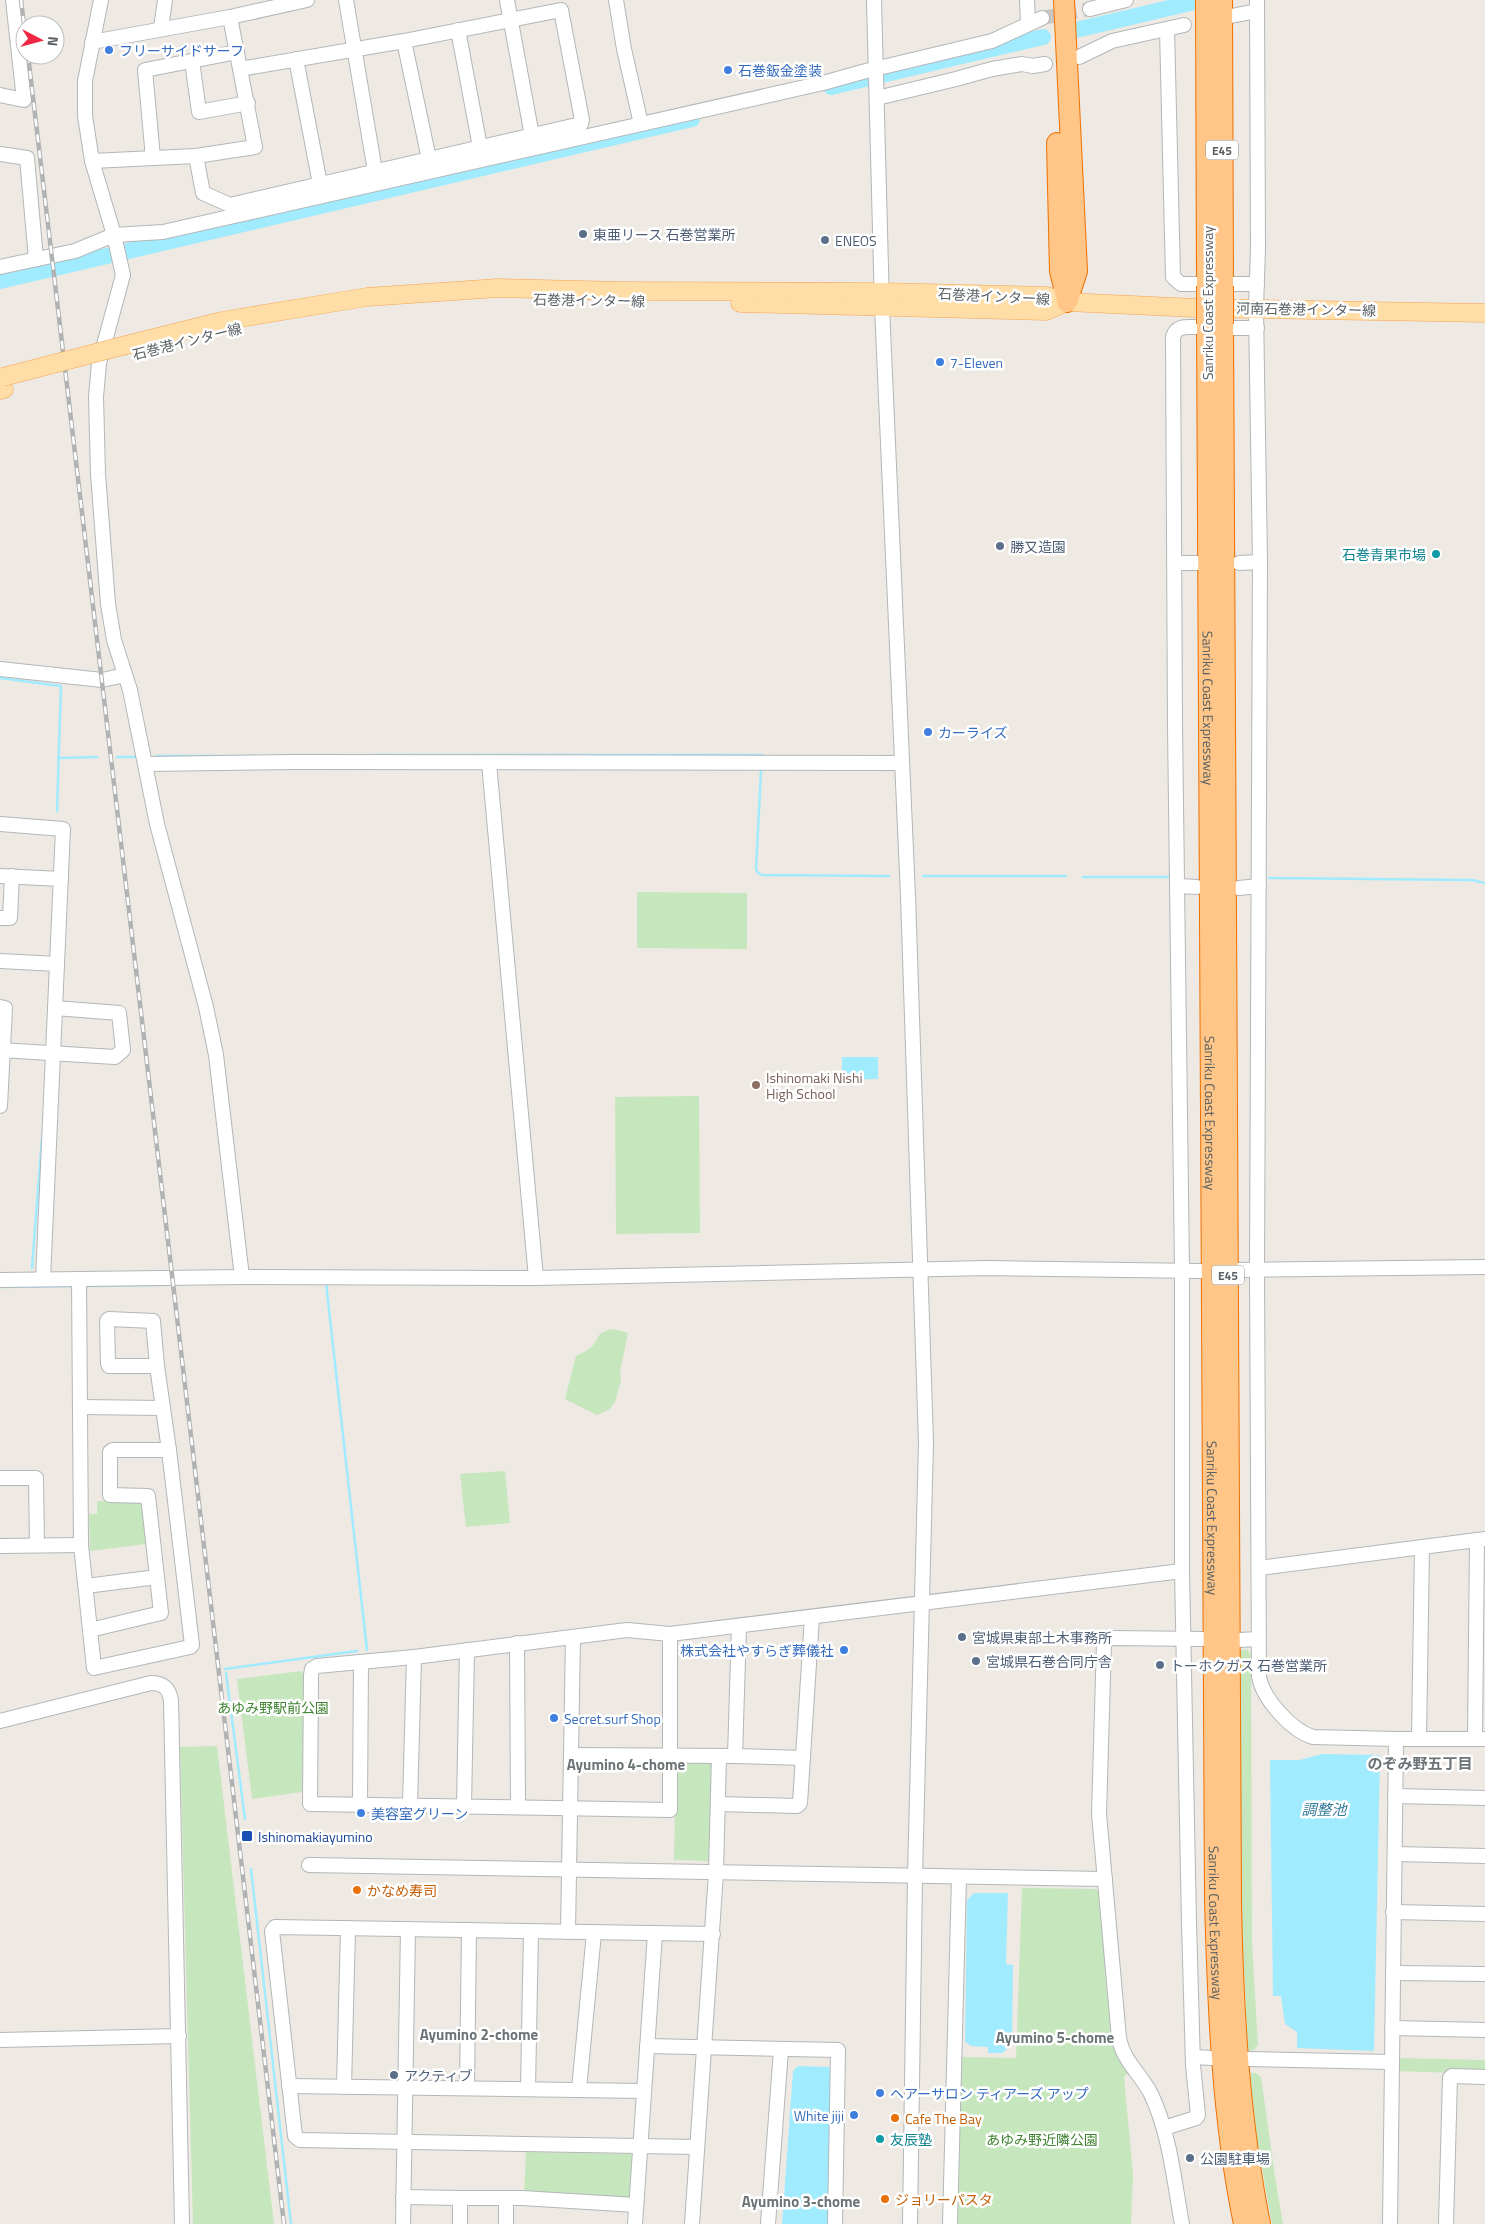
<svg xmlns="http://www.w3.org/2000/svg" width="1485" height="2224" viewBox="0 0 1485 2224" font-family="'Titillium Web','Noto Sans JP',sans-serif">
<rect width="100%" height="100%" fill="#eee9e2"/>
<g fill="#c6e7bd">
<path d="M637,892L747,893V949L637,948Z"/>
<path d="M699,1096L700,1233L616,1234L615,1097Z"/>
<path d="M613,1329L628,1333L620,1372L621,1381L615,1402L610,1409L597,1415L565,1399L576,1356C581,1353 587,1351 591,1347C602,1338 592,1334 613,1329Z"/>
<path d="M505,1471L510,1523L466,1527L460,1474Z"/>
<path d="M97,1501H138L143,1506L146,1544L90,1551L89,1514H97Z"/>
<path d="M1247,1649L1251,1655L1252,1945L1258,2045L1254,2050L1248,2051L1240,1894V1651Z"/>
<path d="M301,1671L305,1675L302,1792L252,1799L237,1679Z"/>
<path d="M217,1746L274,2224H193L180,1747Z"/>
<path d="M681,1760H709L715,1765L713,1856L708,1861L674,1860L676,1765Z"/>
<path d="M1022,1888L1096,1889L1102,1894L1106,1984L1113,2045L1129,2072L1124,2077L1133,2175L1131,2224H954L957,2057L1016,2058Z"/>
<path d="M1396,2058L1485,2060V2074L1395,2071Z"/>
<path d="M1250,2073H1256L1261,2077L1275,2177L1283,2224H1272L1256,2135Z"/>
<path d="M526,2152L631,2154L635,2158L633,2196L627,2200L524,2195Z"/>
</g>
<g fill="#a1ebff">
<path d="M842,1057H878V1079L842,1080Z"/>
<path d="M1322,1754L1380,1755L1374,2051L1297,2048V2032L1285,2024L1281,1996H1273L1270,1760H1300Z"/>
<path d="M974,1893H1008L1006,1964L1013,1965L1012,2045L1002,2053H988V2047L971,2046L965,2042L967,1900Z"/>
<path d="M798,2066L829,2067L831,2070L829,2224H782L793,2071Z"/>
</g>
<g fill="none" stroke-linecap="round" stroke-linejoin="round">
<g stroke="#a1ebff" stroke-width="2.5">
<path d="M0,678L61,686L57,811"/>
<path d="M373,755H762"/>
<path d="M156,756H260"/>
<path d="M117,757H138"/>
<path d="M58,758L97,757"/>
<path d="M761,771L756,869L758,873L762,875L889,876"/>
<path d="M923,876H1066"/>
<path d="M1083,877H1169"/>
<path d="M1269,878L1472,880L1485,883"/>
<path d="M32,1268L42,1138"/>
<path d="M326,1283L367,1650"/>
<path d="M84,1286L158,1285"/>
<path d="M0,1287L74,1286"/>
<path d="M225,1669L357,1651"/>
<path d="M226,1673L245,1819"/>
<path d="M251,1869L291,2224"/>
</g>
<g stroke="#a1ebff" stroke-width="16">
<path d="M1076,30L1203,0"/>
<path d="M831,87L1043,37"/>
<path d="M0,281L692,119"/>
</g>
<path stroke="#c9c7c2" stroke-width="14" stroke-dasharray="14 7" stroke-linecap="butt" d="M1042,18L1090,9"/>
<g stroke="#b3b7ba" stroke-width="16">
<g id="minor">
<path d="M101,0L85,81V116L92,161L114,235L123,275L99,363L96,397L98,474L108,604L114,640L130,690L157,824L206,1007L216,1055L242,1277"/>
<path d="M346,0L375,171"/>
<path d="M507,0L532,136"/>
<path d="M616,0L624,49L641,124"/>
<path d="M874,0L882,307L908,896L926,1442L915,1876L910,2224"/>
<path d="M1027,0L1028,23"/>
<path d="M1257,0L1258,249L1256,308L1260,562L1257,1270L1259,1677C1263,1699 1292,1731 1313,1737L1396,1739L1390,2224"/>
<path d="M1090,9L1126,0"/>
<path d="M1231,16L1257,11"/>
<path d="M161,28L165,0"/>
<path d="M1167,29L1173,277L1181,284H1197"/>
<path d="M458,30L480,147"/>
<path d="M404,41L429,159"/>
<path d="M92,42L230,17L307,0"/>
<path d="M1079,57L1112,41L1184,25"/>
<path d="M296,59L320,184"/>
<path d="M192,61L199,112L248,103"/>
<path d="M0,95L24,100L13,0"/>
<path d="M877,98L956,79L992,69L1022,64L1033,66L1045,64"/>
<path d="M0,154L27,158L36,259"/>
<path d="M196,156L203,193L230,205L581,124L582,120L561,10L404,41L240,69"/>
<path d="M153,158L145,70L237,52"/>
<path d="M92,161L196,156L255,147L230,17"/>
<path d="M0,267L75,251L114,235L163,232L823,83L866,71L992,41L1042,18"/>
<path d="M1233,284H1257"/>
<path d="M1233,328H1257"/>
<path d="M1175,563H1197"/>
<path d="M1239,563L1260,562"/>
<path d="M0,669L102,680L125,675"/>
<path d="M489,763L536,1278"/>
<path d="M146,764L295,762L902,763"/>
<path d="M0,824L63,829L43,1279"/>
<path d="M0,876L61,879"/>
<path d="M1178,886L1197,887"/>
<path d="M1239,888L1259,886"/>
<path d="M0,918H10L12,876"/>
<path d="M0,961L57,964"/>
<path d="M0,1007L5,1008L0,1106"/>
<path d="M0,1050L115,1057L123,1050L119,1013L55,1008"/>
<path d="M1236,1270L1485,1267"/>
<path d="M79,1279L81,1545L94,1668L190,1647L192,1645L169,1450L157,1366L153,1321L109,1319L107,1321L108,1363L109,1366H157"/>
<path d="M0,1280L242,1277L536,1278L986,1268L1201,1271"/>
<path d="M80,1407L163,1408"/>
<path d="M0,1478H36L37,1545"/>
<path d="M0,1546L81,1545"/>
<path d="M1259,1568L1485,1539"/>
<path d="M86,1586L157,1577"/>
<path d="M90,1630L161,1613L148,1496L110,1495V1452L113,1450H169"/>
<path d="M670,1634V1810L310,1804L311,1675L312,1669L317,1666L414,1657L627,1630L670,1634L1182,1571"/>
<path d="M1239,1640L1259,1639"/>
<path d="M517,1643L518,1807"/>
<path d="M0,1721L151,1683C164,1683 169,1689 171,1700L182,2224"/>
<path d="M1396,1739H1485"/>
<path d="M1419,1739L1422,1547"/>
<path d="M1475,1739L1477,1540"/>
<path d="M571,1755L735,1756L803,1758"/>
<path d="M735,1756L739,1626"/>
<path d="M1395,1796L1485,1798"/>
<path d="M360,1804L361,1662"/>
<path d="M718,1804L797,1806L800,1803L812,1617"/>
<path d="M410,1805L414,1657"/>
<path d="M464,1806L467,1650"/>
<path d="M1395,1854L1485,1856"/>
<path d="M309,1865L1105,1879"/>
<path d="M1393,1912L1485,1914"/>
<path d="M568,1932L573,1637"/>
<path d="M1393,1973L1485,1974"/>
<path d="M1392,2028L1485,2030"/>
<path d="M0,2040L179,2036"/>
<path d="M647,2046L838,2050L835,2224"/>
<path d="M1194,2057L1212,2058"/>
<path d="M1248,2059L1391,2062"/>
<path d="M289,2086L644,2091"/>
<path d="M344,2087L348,1928"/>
<path d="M467,2088L469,1930"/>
<path d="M528,2089L531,1931"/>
<path d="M579,2089L594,1933"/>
<path d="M1164,2128L1196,2118L1198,2115L1193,2065L1189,1923L1182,1571V1270L1175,726L1173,337C1176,325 1187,327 1197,327"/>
<path d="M697,2147L300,2140L295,2136L272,1931L275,1927L713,1934"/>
<path d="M403,2197L460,2198V2224"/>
<path d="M460,2198H522L636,2205"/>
<path d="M506,2199V2224"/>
<path d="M403,2224L408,1929"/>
<path d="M635,2224L655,1933"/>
<path d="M692,2224L716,1873L719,1756"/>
<path d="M768,2224L781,2050"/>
<path d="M950,2224L959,1877"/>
<path d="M1182,2224C1174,2181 1170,2134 1151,2094C1141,2074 1123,2061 1119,2038L1099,1814L1104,1642L1107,1638H1111L1203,1639"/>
<path d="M1446,2224L1450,2078L1452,2076L1485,2077"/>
</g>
</g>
<g stroke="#f6a453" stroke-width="19">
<g id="major">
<path d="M740,303L1046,311L1067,302"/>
<path d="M126,345L222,321L367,297L498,288L623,291L882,292L1046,296L1067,302L1196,308L1485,313"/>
<path d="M0,390L4,389"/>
</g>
</g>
<g stroke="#f07000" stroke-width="22">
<g id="highway">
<path d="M1064,0L1077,271L1067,302"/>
<path d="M1206,0L1207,286"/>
<path d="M1222,0L1223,286"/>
<path d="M1057,143L1060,271L1067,300"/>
<path id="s1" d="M1207,324L1215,1901C1218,2009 1222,2118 1244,2224"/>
<path d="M1223,324L1231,1902C1233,2009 1239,2118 1260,2224"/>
</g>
</g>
<use href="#minor" stroke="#fff" stroke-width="14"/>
<use href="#major" stroke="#ffdda6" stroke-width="18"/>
<use href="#highway" stroke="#ffc688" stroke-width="20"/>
<g stroke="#b1b2b3" stroke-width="4.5">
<g id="rail">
<path d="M21,0L25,33"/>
<path d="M28,55L284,2224"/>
</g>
</g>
<use href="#rail" stroke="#fff" stroke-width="2.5" stroke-dasharray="8" stroke-linecap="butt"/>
<g stroke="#f6a453" stroke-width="19" stroke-linecap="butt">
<path id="major-bridge" d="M3,377L126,345"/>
</g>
<g stroke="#f07000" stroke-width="22" stroke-linecap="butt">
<g id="highway-bridge">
<path d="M1207,286V324"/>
<path d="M1223,286V324"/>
</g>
</g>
<use href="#major-bridge" stroke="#ffdda6" stroke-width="18"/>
<use href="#highway-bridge" stroke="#ffc688" stroke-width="20"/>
</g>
<g fill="#3f7fe0" stroke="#fff" stroke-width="2">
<circle cx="109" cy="50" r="5"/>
<circle cx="728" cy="70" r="5"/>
<circle cx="940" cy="362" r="5"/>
<circle cx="928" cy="732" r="5"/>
<circle cx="844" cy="1650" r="5"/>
<circle cx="554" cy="1718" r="5"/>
<circle cx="361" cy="1813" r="5"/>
<circle cx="880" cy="2093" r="5"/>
<circle cx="854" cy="2115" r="5"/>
</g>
<g fill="#5c6f8a" stroke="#fff" stroke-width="2">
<circle cx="583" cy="234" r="5"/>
<circle cx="825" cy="240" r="5"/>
<circle cx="1000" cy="546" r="5"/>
<circle cx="962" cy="1637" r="5"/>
<circle cx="976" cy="1661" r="5"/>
<circle cx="1160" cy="1665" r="5"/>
<circle cx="394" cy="2075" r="5"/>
<circle cx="1190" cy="2158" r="5"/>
</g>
<g fill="#0f9aa8" stroke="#fff" stroke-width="2">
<circle cx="1436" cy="554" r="5"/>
<circle cx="880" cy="2139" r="5"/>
</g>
<circle fill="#8d6e63" stroke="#fff" stroke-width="2" cx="756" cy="1085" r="5"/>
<rect fill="#1a4fb4" stroke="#fff" stroke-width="2" x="241" y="1830" width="12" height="12" rx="2.5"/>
<g fill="#e8710a" stroke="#fff" stroke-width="2">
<circle cx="357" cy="1890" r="5"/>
<circle cx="895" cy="2118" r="5"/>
<circle cx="885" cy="2199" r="5"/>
</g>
<g text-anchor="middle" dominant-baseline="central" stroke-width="5" stroke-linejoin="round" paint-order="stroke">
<g fill="#fff" stroke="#8c9092" stroke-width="1">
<rect x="1206" y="140.5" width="32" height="19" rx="4"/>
<rect x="1212" y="1265.5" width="32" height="19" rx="4"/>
</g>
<g font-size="12" font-weight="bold" fill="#5a6063">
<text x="1222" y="150">E45</text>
<text x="1228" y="1275">E45</text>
</g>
<g font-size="14" fill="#366cbe" stroke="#fff" text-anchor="start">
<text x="119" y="50">フリーサイドサーフ</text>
<text x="738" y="70">石巻鈑金塗装</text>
<text x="950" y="362">7-Eleven</text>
<text x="938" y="732">カーライズ</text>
<text x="834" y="1650" text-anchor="end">株式会社やすらぎ葬儀社</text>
<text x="564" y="1718">Secret.surf Shop</text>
<text x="371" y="1813">美容室グリーン</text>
<text x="890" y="2093">ヘアーサロン ティアーズ アップ</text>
<text x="844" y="2115" text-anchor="end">White jiji</text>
</g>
<g font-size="14" fill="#4e5e75" stroke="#fff" text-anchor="start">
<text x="593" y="234">東亜リース 石巻営業所</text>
<text x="835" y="240">ENEOS</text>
<text x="1010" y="546">勝又造園</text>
<text x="972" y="1637">宮城県東部土木事務所</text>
<text x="986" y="1661">宮城県石巻合同庁舎</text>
<text x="1170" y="1665">トーホクガス 石巻営業所</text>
<text x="404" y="2075">アクティブ</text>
<text x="1200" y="2158">公園駐車場</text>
</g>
<g font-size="14" fill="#5a6063" stroke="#fff">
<text transform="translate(994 296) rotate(3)">石巻港インター線</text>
<text transform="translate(589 300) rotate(1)">石巻港インター線</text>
<text transform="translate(1207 303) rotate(-90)">Sanriku Coast Expressway</text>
<text transform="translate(1306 309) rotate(1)">河南石巻港インター線</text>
<text transform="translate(187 341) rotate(-14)">石巻港インター線</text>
<text stroke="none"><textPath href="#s1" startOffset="384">Sanriku Coast Expressway</textPath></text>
<text stroke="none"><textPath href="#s1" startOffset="789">Sanriku Coast Expressway</textPath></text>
<text stroke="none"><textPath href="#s1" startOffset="1194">Sanriku Coast Expressway</textPath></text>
<text stroke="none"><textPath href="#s1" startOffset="1599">Sanriku Coast Expressway</textPath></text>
</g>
<g font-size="14" fill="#0d838f" stroke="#fff" text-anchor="end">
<text x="1426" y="554">石巻青果市場</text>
<text x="890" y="2139" text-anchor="start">友辰塾</text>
</g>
<g font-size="14" fill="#785e54" stroke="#fff" text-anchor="start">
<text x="766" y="1077">Ishinomaki Nishi<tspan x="766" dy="16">High School</tspan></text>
</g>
<g font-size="14" fill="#408431" stroke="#fff">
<text x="273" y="1707">あゆみ野駅前公園</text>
<text x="1042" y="2139">あゆみ野近隣公園</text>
</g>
<g font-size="14" fill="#164399" stroke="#fff" text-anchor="start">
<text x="258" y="1836">Ishinomakiayumino</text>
</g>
<g font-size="14" fill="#c56008" stroke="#fff" text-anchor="start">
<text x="367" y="1890">かなめ寿司</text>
<text x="905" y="2118">Cafe The Bay</text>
<text x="895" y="2199">ジョリーパスタ</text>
</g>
<g font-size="15" font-weight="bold" fill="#6b7375" stroke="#fff">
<text x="1420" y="1763">のぞみ野五丁目</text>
<text x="626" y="1764">Ayumino 4-chome</text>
<text x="479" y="2034">Ayumino 2-chome</text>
<text x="1055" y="2037">Ayumino 5-chome</text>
<text x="801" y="2201">Ayumino 3-chome</text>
</g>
<g font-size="15" font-style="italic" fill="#347c9a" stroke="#fff">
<text x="1324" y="1809">調整池</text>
</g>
</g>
<g transform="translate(40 40) rotate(96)"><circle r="24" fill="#ffffff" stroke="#bdbfc1"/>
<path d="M0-4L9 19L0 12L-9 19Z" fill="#ef2744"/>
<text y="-8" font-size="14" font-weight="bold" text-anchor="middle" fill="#5a6063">N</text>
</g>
</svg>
